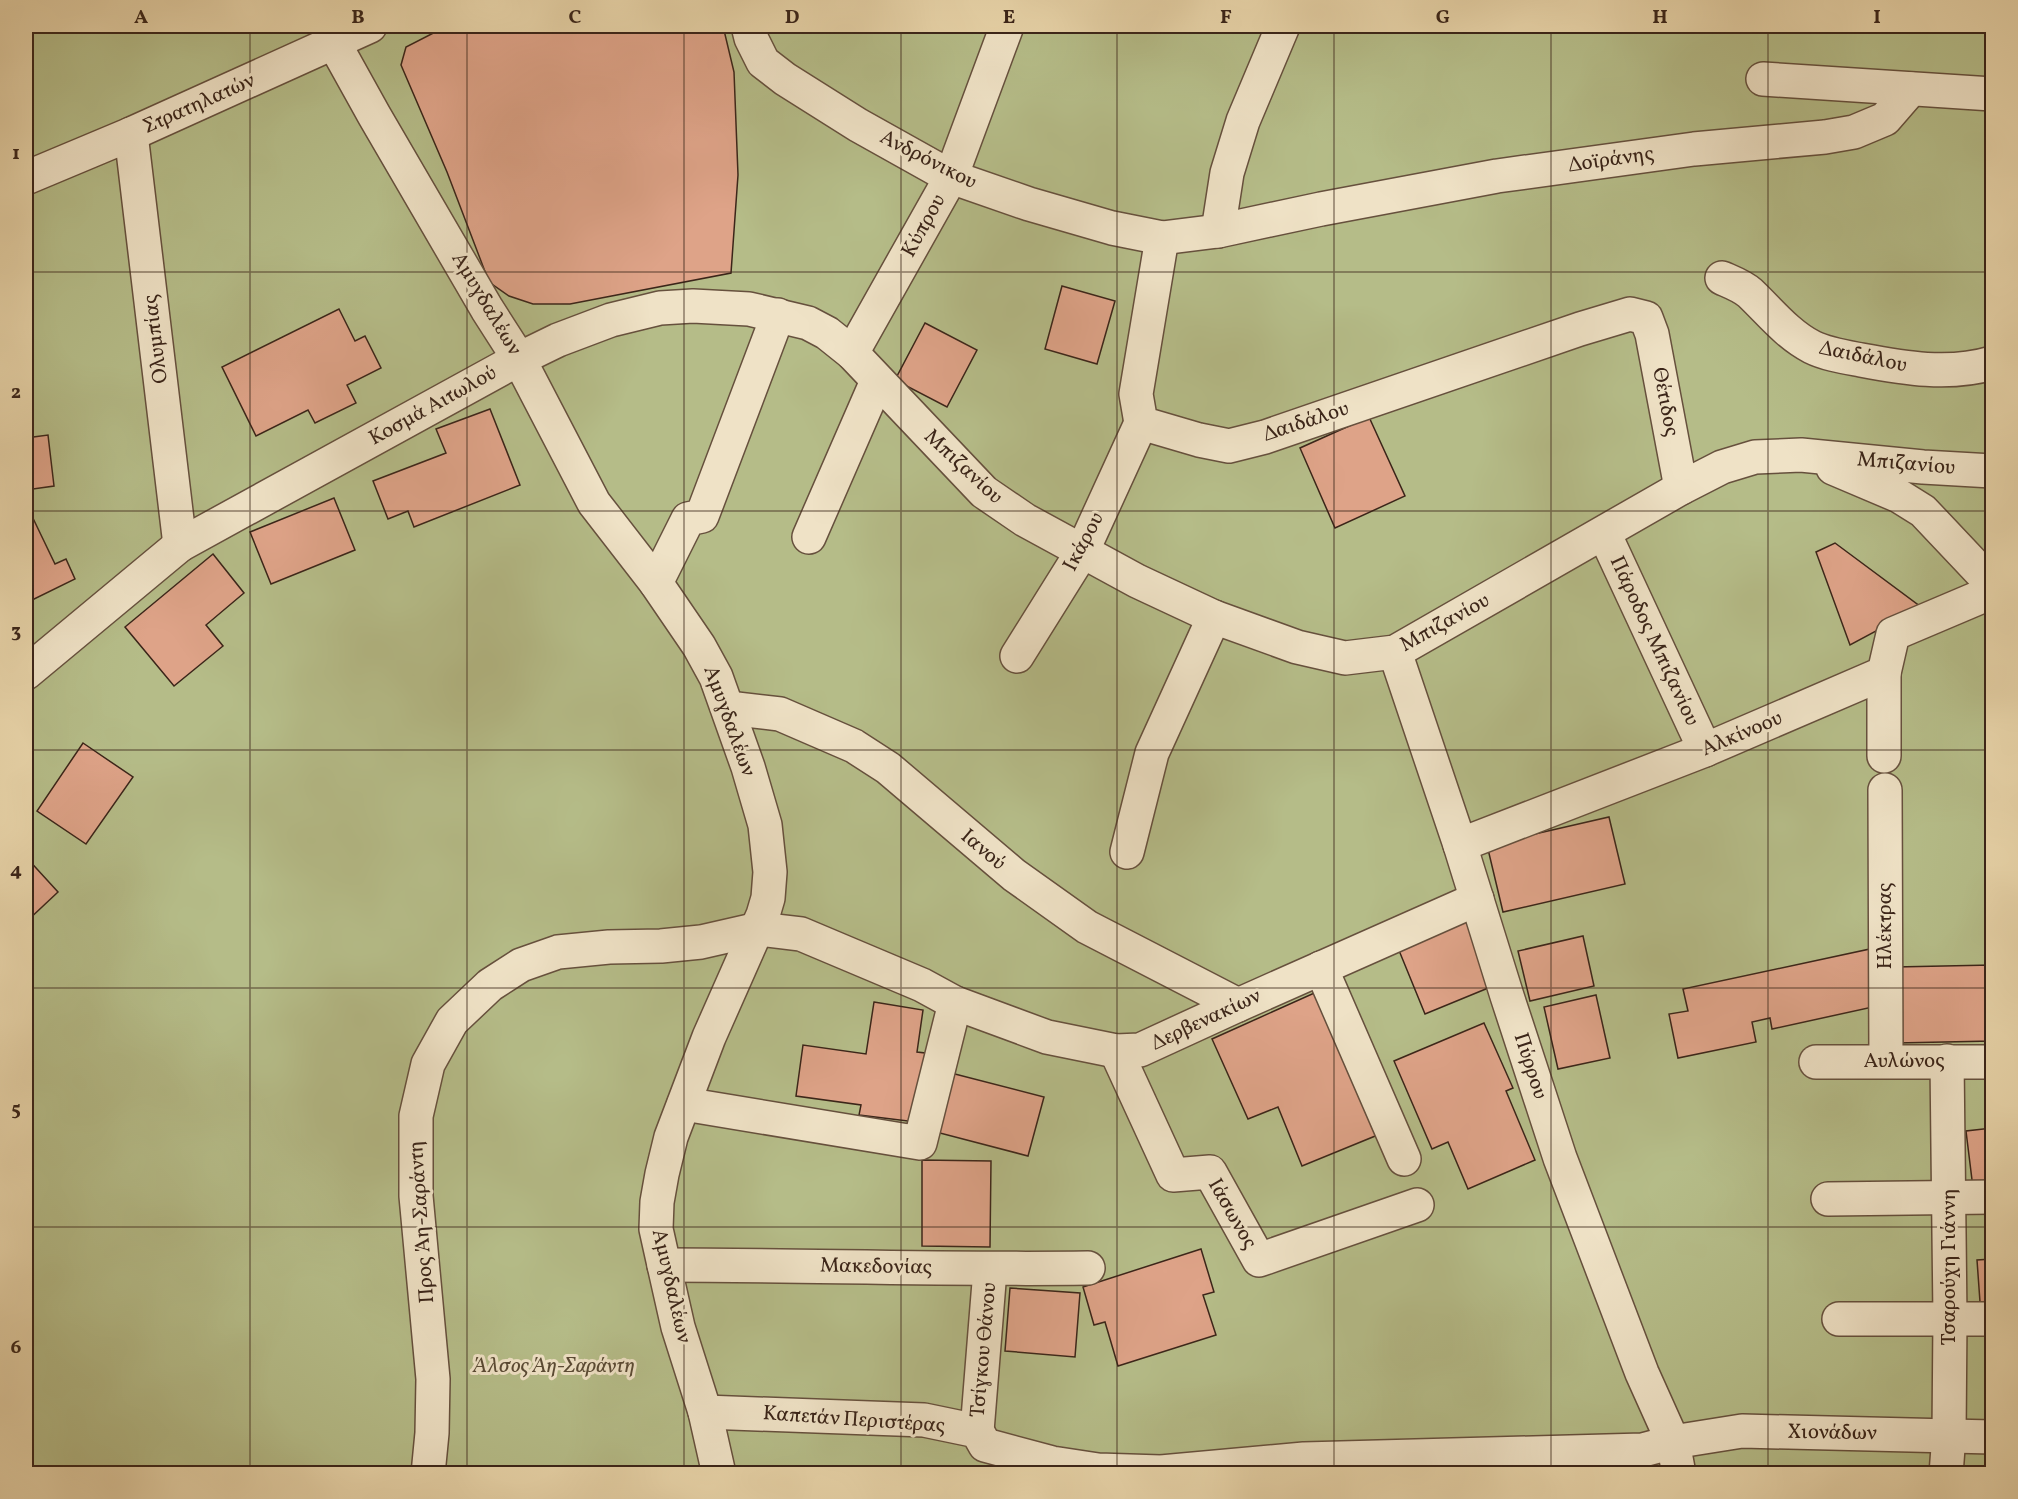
<svg xmlns="http://www.w3.org/2000/svg" width="2018" height="1499" viewBox="0 0 2018 1499" font-family="Vollkorn,serif">
<rect width="100%" height="100%" fill="#e7d3a8"/>
<filter id="stains"><feTurbulence type="fractalNoise" baseFrequency=".00333" numOctaves="4"/><feColorMatrix values="0 0 0 0 .2 0 0 0 0 .09 0 0 0 0 .02 0 0 0 .5 -.17"/></filter>
<radialGradient id="worn" r=".72"><stop offset=".6" stop-color="#630" stop-opacity="0"/><stop offset="1" stop-color="#630" stop-opacity=".3"/></radialGradient>
<rect fill="#b5bc88" stroke="#787050" stroke-width="1.5" x="26" y="26" width="1966" height="1447"/>
<g fill="#dea388" stroke="#3b2519" stroke-width="1.5">
<path d="M447,26H723L734,72L738,175L731,273L570,304H533L509,296L489,282L447,172L401,65L406,47Z"/>
<path d="M1062,286L1115,301L1097,364L1045,349Z"/>
<path d="M339,309L355,341L365,336L381,368L347,385L356,403L315,423L308,410L256,436L222,367Z"/>
<path d="M925,323L977,350L947,407L895,380Z"/>
<path d="M26,399L30,422L26,423Z"/>
<path d="M490,409L520,485L414,527L408,511L388,519L373,481L446,453L436,429Z"/>
<path d="M1369,417L1405,496L1335,528L1300,448Z"/>
<path d="M48,435L54,486L26,490V438Z"/>
<path d="M334,498L355,550L271,584L250,532Z"/>
<path d="M30,512L55,564L66,559L75,579L26,603V514Z"/>
<path d="M1835,543L1921,607L1850,645L1816,552Z"/>
<path d="M213,554L244,593L206,625L223,646L174,686L125,627Z"/>
<path d="M83,743L133,777L86,844L37,811Z"/>
<path d="M1609,817L1625,884L1503,912L1487,845Z"/>
<path d="M26,857L58,892L26,922Z"/>
<path d="M1466,920L1493,986L1425,1014L1398,948Z"/>
<path d="M1583,936L1594,986L1530,1001L1518,951Z"/>
<path d="M1870,949L1882,1005L1772,1029L1770,1018L1752,1022L1756,1042L1678,1058L1669,1014L1688,1011L1683,989Z"/>
<path d="M1992,965V1041L1896,1043L1895,967Z"/>
<path d="M1321,990L1385,1132L1302,1166L1278,1107L1248,1119L1212,1039Z"/>
<path d="M1596,995L1610,1058L1558,1069L1544,1007Z"/>
<path d="M874,1002L923,1010L917,1052L925,1053L916,1122L859,1115L861,1105L796,1096L803,1045L866,1054Z"/>
<path d="M1484,1023L1513,1088L1506,1091L1535,1160L1468,1189L1448,1142L1432,1149L1394,1061Z"/>
<path d="M951,1073L1044,1097L1028,1156L936,1132Z"/>
<path d="M1992,1128V1186L1973,1188L1966,1131Z"/>
<path d="M922,1160L991,1161L990,1247L922,1246Z"/>
<path d="M1201,1249L1214,1292L1203,1295L1216,1335L1118,1366L1105,1322L1094,1325L1083,1287Z"/>
<path d="M1992,1259V1301L1980,1302L1977,1260Z"/>
<path d="M1010,1288L1080,1293L1075,1357L1005,1351Z"/>
</g>
<g fill="none" stroke-linecap="round" stroke-linejoin="round">
<g stroke="#66503d" stroke-width="36">
<g id="minor">
<path d="M748,26L751,38L763,62L785,79L858,125L951,177L1029,204L1112,228L1162,238L1218,231L1321,209L1497,176L1694,149L1825,137L1854,132L1885,119L1911,89"/>
<path d="M334,43L374,115L487,309L519,359L594,503L656,583L699,646L716,677L748,767L765,825L770,872L768,898L763,915L709,1037L671,1137L662,1174L657,1202L656,1229L664,1265L678,1327L705,1412L719,1474"/>
<path d="M1763,79L1992,94"/>
<path d="M131,134L180,545"/>
<path d="M26,178L131,134L370,26"/>
<path d="M1218,231L1227,173L1243,121L1283,26"/>
<path d="M1162,238L1136,394L1141,423L1199,440L1229,446L1265,437L1580,329L1630,314L1646,318L1652,334L1681,488"/>
<path d="M1722,278C1731,282 1742,286 1750,293C1770,312 1787,334 1812,347C1826,354 1845,357 1861,360C1904,368 1949,376 1992,363"/>
<path d="M852,353L951,177L1007,26"/>
<path d="M1833,468L1899,496L1923,511L1992,584"/>
<path d="M1604,533L1705,750"/>
<path d="M809,537L877,381"/>
<path d="M656,583L688,519L702,516L778,315"/>
<path d="M1395,652L1460,845L1507,996L1560,1158L1642,1373L1673,1442L1679,1474"/>
<path d="M1017,656L1082,552L1141,423"/>
<path d="M26,673L180,545L519,359L558,340L611,320L660,308L693,306L749,309L808,323L827,333L852,353L984,492L1025,520L1137,581L1214,617L1297,647L1345,658L1395,652L1681,488L1722,467L1755,457L1801,455L1923,467L1992,471"/>
<path d="M1884,673V756"/>
<path d="M728,708L780,714L854,746L888,768L1014,875L1087,927L1238,1005"/>
<path d="M1885,790L1886,1061"/>
<path d="M1460,845L1705,750L1884,673L1893,634L1992,592"/>
<path d="M1127,852L1152,753L1214,617"/>
<path d="M1321,968L1404,1159"/>
<path d="M1116,1051L1173,1175L1210,1172L1259,1260L1417,1205"/>
<path d="M1816,1062H1992"/>
<path d="M684,1104L920,1143L955,1003"/>
<path d="M1828,1199L1992,1197"/>
<path d="M664,1265C805,1265 947,1270 1088,1268"/>
<path d="M1839,1319H1992"/>
<path d="M705,1412L924,1420L977,1431L985,1445L1052,1463L1098,1470L1161,1472L1304,1459L1643,1450L1673,1442L1742,1431L1992,1437"/>
<path d="M977,1431L990,1270"/>
<path d="M428,1474L432,1433L433,1379L416,1196V1116L428,1064L452,1021L490,985L521,965L558,952L609,947L661,946L701,942L758,929L801,934L922,985L955,1003L1047,1037L1116,1051L1140,1050L1238,1005L1477,899"/>
<path d="M1946,1474L1949,1435L1950,1318L1947,1061"/>
</g>
</g>
<use href="#minor" stroke="#efe2c6" stroke-width="33"/>
</g>
<path fill="none" stroke="#3b2519" stroke-width="1.5" stroke-opacity="0.55" d="M250,26V1474M467,26V1474M684,26V1474M901,26V1474M1117,26V1474M1334,26V1474M1551,26V1474M1768,26V1474M26,272H1992M26,511H1992M26,750H1992M26,988H1992M26,1227H1992"/>
<g text-anchor="middle" dominant-baseline="central" stroke-width="6" stroke-linejoin="round" paint-order="stroke">
<g font-size="21" fill="#3b2519" stroke="#efe2c6">
<text transform="translate(199 104) rotate(-24)">Στρατηλατών</text>
<text transform="translate(928 160) rotate(27)">Ανδρόνικου</text>
<text transform="translate(1611 160) rotate(-8)">Δοϊράνης</text>
<text transform="translate(924 226) rotate(-61)">Κύπρου</text>
<text transform="translate(486 304) rotate(59)">Αμυγδαλέων</text>
<text transform="translate(156 339) rotate(-97)">Ολυμπίας</text>
<text transform="translate(1863 357) rotate(12)">Δαιδάλου</text>
<text transform="translate(1665 402) rotate(79)">Θέτιδος</text>
<text transform="translate(433 406) rotate(-29)">Κοσμά Αιτωλού</text>
<text transform="translate(1306 422) rotate(-18)">Δαιδάλου</text>
<text transform="translate(1906 464) rotate(5)">Μπιζανίου</text>
<text transform="translate(963 467) rotate(43)">Μπιζανίου</text>
<text transform="translate(1084 542) rotate(-62)">Ικάρου</text>
<text transform="translate(1445 623) rotate(-29)">Μπιζανίου</text>
<text transform="translate(1654 641) rotate(65)">Πάροδος Μπιζανίου</text>
<text transform="translate(729 721) rotate(70)">Αμυγδαλέων</text>
<text transform="translate(1742 734) rotate(-23)">Αλκίνοου</text>
<text transform="translate(983 850) rotate(40)">Ιανού</text>
<text transform="translate(1885 926) rotate(-90)">Ηλέκτρας</text>
<text transform="translate(1206 1020) rotate(-25)">Δερβενακίων</text>
<text x="1904" y="1061">Αυλώνος</text>
<text transform="translate(1530 1066) rotate(72)">Πύρρου</text>
<text transform="translate(1232 1214) rotate(60)">Ιάσωνος</text>
<text transform="translate(422 1222) rotate(-94)">Προς Άη-Σαράντη</text>
<text transform="translate(876 1267) rotate(1)">Μακεδονίας</text>
<text transform="translate(1949 1267) rotate(-90)">Τσαρούχη Γιάννη</text>
<text transform="translate(671 1286) rotate(77)">Αμυγδαλέων</text>
<text transform="translate(984 1350) rotate(-85)">Τσίγκου Θάνου</text>
<text transform="translate(854 1420) rotate(4)">Καπετάν Περιστέρας</text>
<text transform="translate(1832 1433) rotate(1)">Χιονάδων</text>
</g>
<g font-size="21" font-style="italic" fill="#5a4b35" stroke="#efe2c6">
<text x="554" y="1366">Άλσος Άη-Σαράντη</text>
</g>
</g>
<rect width="2018" height="1499" fill="none" stroke="#e7d3a8" stroke-width="66"/>
<rect x="33" y="33" width="1952" height="1433" fill="none" stroke="#3b2519" stroke-width="2"/>
<g font-size="20" text-anchor="middle" font-weight="bold" fill="#3b2519">
<text x="141" y="23">A</text>
<text x="358" y="23">B</text>
<text x="575" y="23">C</text>
<text x="792" y="23">D</text>
<text x="1009" y="23">E</text>
<text x="1226" y="23">F</text>
<text x="1443" y="23">G</text>
<text x="1660" y="23">H</text>
<text x="1877" y="23">I</text>
<text x="16" y="159">1</text>
<text x="16" y="398">2</text>
<text x="16" y="637">3</text>
<text x="16" y="876">4</text>
<text x="16" y="1115">5</text>
<text x="16" y="1353">6</text>
</g>
<rect width="100%" height="100%" filter="url(#stains)"/>
<rect width="100%" height="100%" fill="url(#worn)"/>
</svg>
